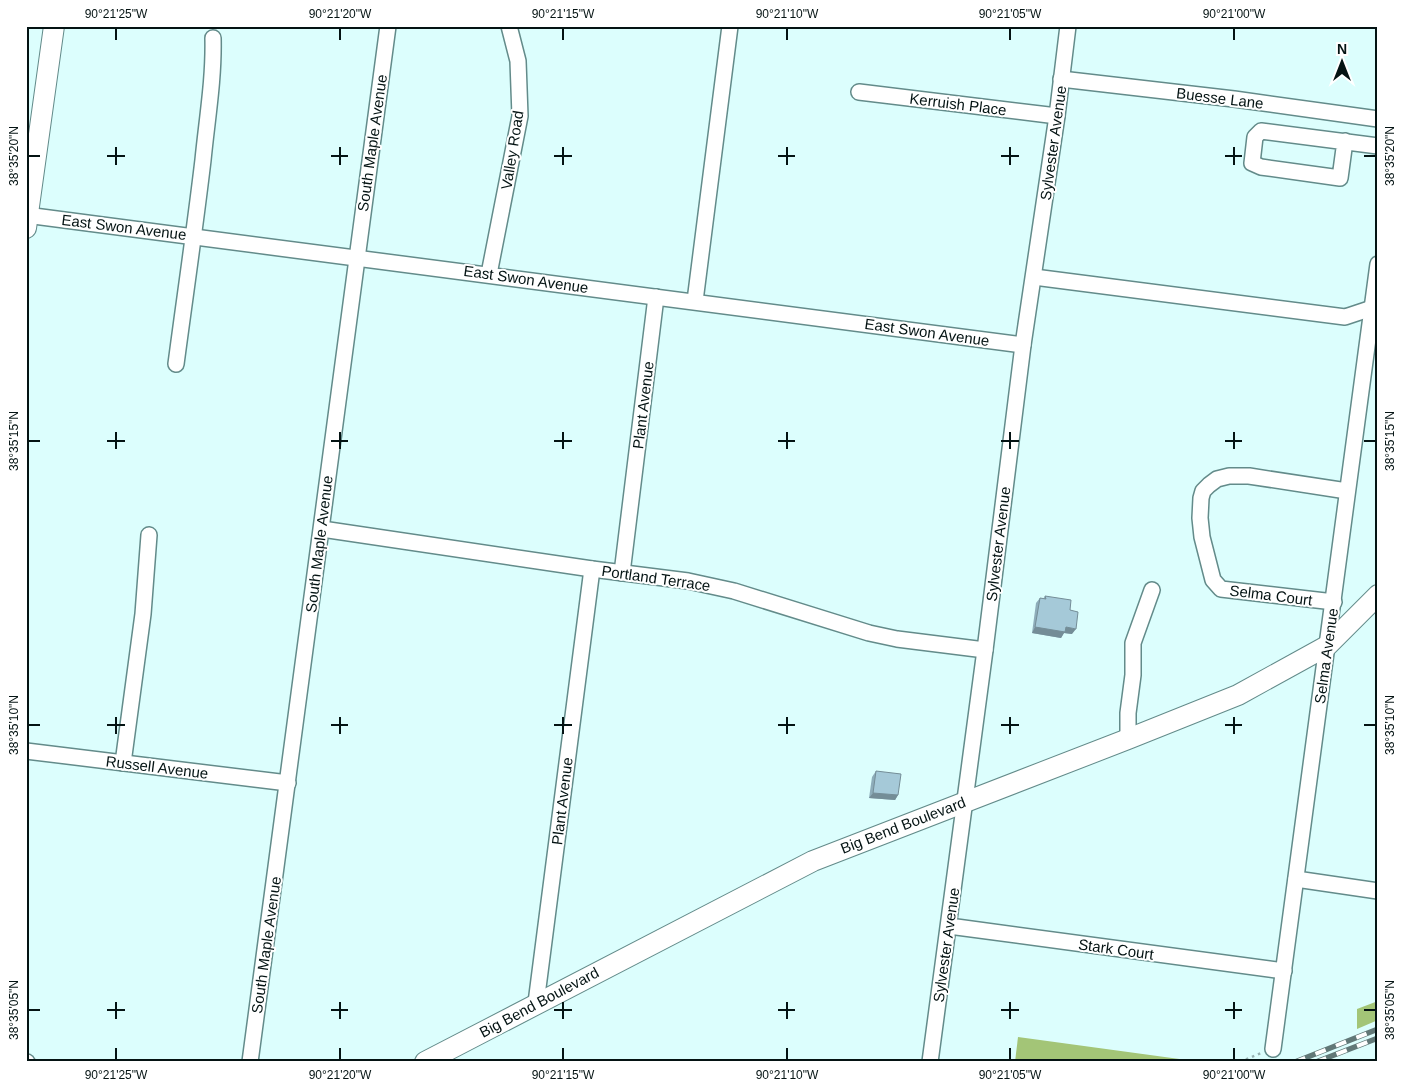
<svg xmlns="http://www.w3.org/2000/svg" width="1404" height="1088" viewBox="0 0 1404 1088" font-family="Helvetica,sans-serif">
<rect width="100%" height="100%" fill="#dcfefd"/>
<g fill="#a3c577">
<path d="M1378,1001V1020L1357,1029V1009Z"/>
<path d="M1018,1037L1194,1061L1195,1062H1015Z"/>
</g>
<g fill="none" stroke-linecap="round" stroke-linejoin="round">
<g stroke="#638b8a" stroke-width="18">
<g id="minor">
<path d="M1061,79L1234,99L1378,119"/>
<path d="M859,92L1057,116"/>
<path d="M1345,141L1340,178L1261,167L1252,163L1255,137L1261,131L1378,146"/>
<path d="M26,215L1023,345"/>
<path d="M489,274L520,116L518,61L509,26"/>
<path d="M1034,277L1345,317L1378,306"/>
<path d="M695,301L730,26"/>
<path d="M176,364C185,296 195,228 203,160C207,119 214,79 213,38"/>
<path d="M322,529L592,569L688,581L734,591L869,633L897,639L985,650"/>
<path d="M622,573L656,297"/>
<path d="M1334,602L1221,589L1213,580L1202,537L1200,518L1201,498L1203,491L1209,485L1217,479L1229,476H1249L1347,491"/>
<path d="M1128,739V713L1133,675V643L1152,590"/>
<path d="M26,751L288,783"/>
<path d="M123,763L143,614L149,535"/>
<path d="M1296,879L1378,891"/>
<path d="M949,926L1284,971"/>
<path d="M536,1003L592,569"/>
<path d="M1273,1049L1378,264"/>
<path d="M26,1062H27"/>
<path d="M250,1062L388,26"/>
<path d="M930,1062L985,650L1023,345L1057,116L1068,26"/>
</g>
</g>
<g stroke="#638b8a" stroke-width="22">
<g id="major">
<path d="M26,228L54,26"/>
<path d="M425,1062L813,861L1128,739L1238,695L1327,646L1378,595"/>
</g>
</g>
<path stroke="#97b2b2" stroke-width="2.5" stroke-dasharray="2.5 4" stroke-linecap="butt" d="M1240,1062L1261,1053"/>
<use href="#minor" stroke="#fff" stroke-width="15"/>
<use href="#major" stroke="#fff" stroke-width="20"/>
<g stroke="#617877" stroke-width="5.5">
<g id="rail">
<path d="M1295,1062L1378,1029"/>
<path d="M1316,1062L1378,1038"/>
</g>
</g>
<use href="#rail" stroke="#fff" stroke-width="4" stroke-dasharray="11" stroke-linecap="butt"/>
</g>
<g fill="#8eadba">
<path d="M1045,596L1070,610L1072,634L1064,633L1061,638L1032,633L1036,603L1040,598L1043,599Z"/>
<path d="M876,771L898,795L895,800L869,798L872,777Z"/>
</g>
<g fill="#748d97">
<path d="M1035,627H1066L1076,629L1072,634L1064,633L1061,638L1032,633Z"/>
<path d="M873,793L898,795L895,800L869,798Z"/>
</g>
<g fill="#a5c9d8" stroke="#748d97">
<path d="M1045,596L1071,600L1070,610L1078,612L1076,629L1066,627L1065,632L1035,627L1040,598L1046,599Z"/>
<path d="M876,771L901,774L898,795L873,793Z"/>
</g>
<path fill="none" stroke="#041313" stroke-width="2" d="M116,28V40M340,28V40M563,28V40M787,28V40M1010,28V40M1234,28V40M116,147V165M340,147V165M563,147V165M787,147V165M1010,147V165M1234,147V165M28,156H40M107,156H125M331,156H348M554,156H572M778,156H795M1001,156H1019M1225,156H1242M1364,156H1376M116,432V449M340,432V449M563,432V449M787,432V449M1010,432V449M1234,432V449M28,441H40M107,441H125M331,441H348M554,441H572M778,441H795M1001,441H1019M1225,441H1242M1364,441H1376M116,717V734M340,717V734M563,717V734M787,717V734M1010,717V734M1234,717V734M28,725H40M107,725H125M331,725H348M554,725H572M778,725H795M1001,725H1019M1225,725H1242M1364,725H1376M116,1002V1019M340,1002V1019M563,1002V1019M787,1002V1019M1010,1002V1019M1234,1002V1019M28,1010H40M107,1010H125M331,1010H348M554,1010H572M778,1010H795M1001,1010H1019M1225,1010H1242M1364,1010H1376M116,1048V1060M340,1048V1060M563,1048V1060M787,1048V1060M1010,1048V1060M1234,1048V1060"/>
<g text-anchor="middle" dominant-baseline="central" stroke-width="4" stroke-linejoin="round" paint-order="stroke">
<g font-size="15" fill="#041313" stroke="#fff">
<text transform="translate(1220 98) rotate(7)">Buesse Lane</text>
<text transform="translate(958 104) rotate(7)">Kerruish Place</text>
<text transform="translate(372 143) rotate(-82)">South Maple Avenue</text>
<text transform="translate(1053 143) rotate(-82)">Sylvester Avenue</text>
<text transform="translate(512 150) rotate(-81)">Valley Road</text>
<text transform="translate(124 227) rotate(7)">East Swon Avenue</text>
<text transform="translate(526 279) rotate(8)">East Swon Avenue</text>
<text transform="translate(927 332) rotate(8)">East Swon Avenue</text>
<text transform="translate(643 405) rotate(-83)">Plant Avenue</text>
<text transform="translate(319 544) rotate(-83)">South Maple Avenue</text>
<text transform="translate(998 544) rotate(-83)">Sylvester Avenue</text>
<text transform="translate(656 578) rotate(8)">Portland Terrace</text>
<text transform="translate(1271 595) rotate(7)">Selma Court</text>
<text transform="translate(1326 656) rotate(-82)">Selma Avenue</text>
<text transform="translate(157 767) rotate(7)">Russell Avenue</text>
<text transform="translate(562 801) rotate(-83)">Plant Avenue</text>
<text transform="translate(903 825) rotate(-21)">Big Bend Boulevard</text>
<text transform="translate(266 945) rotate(-82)">South Maple Avenue</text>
<text transform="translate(946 945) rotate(-82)">Sylvester Avenue</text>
<text transform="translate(1116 949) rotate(8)">Stark Court</text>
<text transform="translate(539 1002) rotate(-28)">Big Bend Boulevard</text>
</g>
</g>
<rect width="1404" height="1088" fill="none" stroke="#ffffff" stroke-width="55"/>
<g transform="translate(1342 62)" stroke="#ffffff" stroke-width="4" paint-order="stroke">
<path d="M0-4L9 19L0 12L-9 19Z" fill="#041313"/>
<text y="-8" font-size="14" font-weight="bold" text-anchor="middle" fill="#041313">N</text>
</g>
<rect x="28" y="28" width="1348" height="1032" fill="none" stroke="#041313" stroke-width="2"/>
<g font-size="12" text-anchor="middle" fill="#041313">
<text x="116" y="18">90°21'25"W</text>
<text x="340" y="18">90°21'20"W</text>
<text x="563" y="18">90°21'15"W</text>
<text x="787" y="18">90°21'10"W</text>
<text x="1010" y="18">90°21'05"W</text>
<text x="1234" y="18">90°21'00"W</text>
<text transform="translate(14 156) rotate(-90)" y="4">38°35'20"N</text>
<text transform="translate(1390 156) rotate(-90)" y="4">38°35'20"N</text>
<text transform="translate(14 441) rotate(-90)" y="4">38°35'15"N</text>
<text transform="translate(1390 441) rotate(-90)" y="4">38°35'15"N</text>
<text transform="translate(14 725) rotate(-90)" y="4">38°35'10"N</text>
<text transform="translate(1390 725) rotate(-90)" y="4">38°35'10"N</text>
<text transform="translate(14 1010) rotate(-90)" y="4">38°35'05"N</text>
<text transform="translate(1390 1010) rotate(-90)" y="4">38°35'05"N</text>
<text x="116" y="1079">90°21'25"W</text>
<text x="340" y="1079">90°21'20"W</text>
<text x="563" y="1079">90°21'15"W</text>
<text x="787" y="1079">90°21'10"W</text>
<text x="1010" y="1079">90°21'05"W</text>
<text x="1234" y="1079">90°21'00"W</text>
</g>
</svg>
